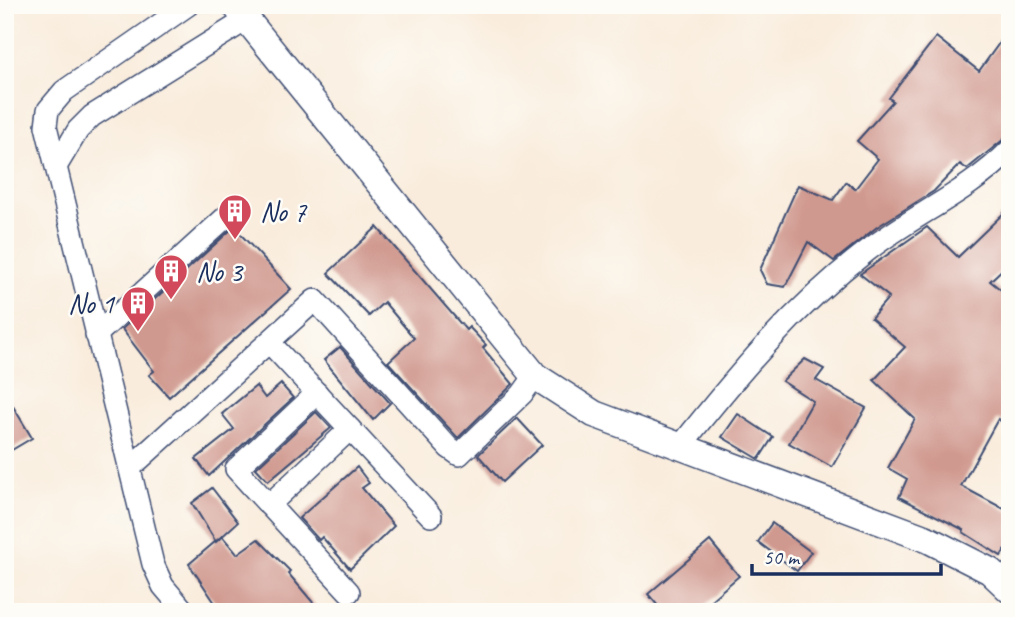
<svg xmlns="http://www.w3.org/2000/svg" width="1015" height="617" viewBox="0 0 1015 617" font-family="Caveat,sans-serif">
<rect width="100%" height="100%" fill="#fdfcf7"/>
<filter id="ink" filterUnits="userSpaceOnUse"><feTurbulence type="fractalNoise" baseFrequency=".0143" numOctaves="2"/><feDisplacementMap in="SourceGraphic" scale="14" xChannelSelector="R" yChannelSelector="G"/><feConvolveMatrix kernelMatrix="1 2 1 2 8 2 1 2 1" color-interpolation-filters="sRGB"/></filter>
<filter id="wash" filterUnits="userSpaceOnUse"><feTurbulence type="fractalNoise" baseFrequency=".00686" numOctaves="4" result="noise"/><feDisplacementMap in="SourceGraphic" scale="28" xChannelSelector="R" yChannelSelector="G"/><feGaussianBlur stdDeviation="1.57" result="paint"/><feColorMatrix in="noise" values="0 0 0 0 0 0 0 0 0 0 0 0 0 0 0 0 0 1.4 0 .05"/><feComposite in="paint" operator="in"/></filter>
<g filter="url(#wash)">
<rect width="100%" height="100%" fill="#f9ecdc"/>
<g id="blocks">
<g fill="#d0998f">
<path d="M1010,28V132L1004,139L967,169L960,164L934,191L877,227L834,261L808,242L785,287L767,284L760,270L798,185L833,200L846,182L855,189L878,159L857,141L893,101L889,98L936,37L979,71Z"/>
<path d="M1010,207V262L990,281L1010,297V411L1002,422L998,419L961,486L1010,512V542L1001,556L963,532L964,530L899,497L907,479L888,468L915,419L874,380L905,347L871,318L889,297L860,274L927,227L958,257Z"/>
<path d="M234,227L291,289L169,397L149,375L154,371L122,329Z"/>
<path d="M377,227L466,330L469,327L486,345L483,348L513,384L458,438L388,362L414,338L384,302L369,316L328,273Z"/>
<path d="M340,347L390,403L373,420L324,360Z"/>
<path d="M805,359L824,369L816,380L866,408L832,467L789,443L813,401L782,381Z"/>
<path d="M281,384L293,398L209,476L196,459L234,429L222,414L256,386L265,398Z"/>
<path d="M5,393L32,438L5,454Z"/>
<path d="M316,412L331,428L268,481L256,468Z"/>
<path d="M738,414L773,437L759,459L722,437Z"/>
<path d="M517,418L542,445L502,482L478,455Z"/>
<path d="M357,467L369,483L362,488L394,526L350,569L322,537L319,540L299,518Z"/>
<path d="M212,488L238,522L216,542L192,503Z"/>
<path d="M772,523L811,552L797,571L758,542Z"/>
<path d="M222,536L237,554L258,539L290,571L288,573L321,612H221L189,564Z"/>
<path d="M710,541L739,576L697,612H663L648,594Z"/>
</g>
</g>
</g>
<g filter="url(#ink)">
<use href="#blocks" fill-opacity="0" stroke="#3c4b71" stroke-width="2"/>
<g fill="none" stroke-linecap="round" stroke-linejoin="round">
<g stroke="#3c4b71" stroke-width="24">
<g id="minor">
<path d="M57,165L78,130L92,116L246,20"/>
<path d="M96,335L227,216"/>
<path d="M269,342L431,516"/>
<path d="M317,393L236,469L349,592"/>
<path d="M680,447C737,375 794,307 867,251C913,215 969,192 1010,150"/>
<path d="M131,467L315,300L449,448L459,455L522,394L535,376"/>
<path d="M269,505L350,429"/>
<path d="M185,612L163,586L153,564L46,126L48,110L64,91L188,5"/>
</g>
</g>
<g stroke="#3c4b71" stroke-width="29">
<path id="tertiary" d="M235,5L535,376L594,414L927,539L990,571L1010,590"/>
</g>
<use href="#minor" stroke="#fff" stroke-width="21"/>
<use href="#tertiary" stroke="#fff" stroke-width="26"/>
</g>
</g>
<defs>
<g id="building-pin" transform="scale(1.75)"><path d="M0 17L-7.5 6A9.5 9.5 0 1 1 7.5 6Z" fill="#d1495b" stroke="#fdfcf7"/><path d="M-4-6H4V6H1V3H-1V6H-4ZM-2.5-4.3h1.7v1.8h-1.7ZM.8-4.3h1.7v1.8H.8ZM-2.5-1h1.7V.8h-1.7ZM.8-1h1.7V.8H.8Z" fill="#fff"/></g>
</defs>
<g fill-rule="evenodd">
<use href="#building-pin" x="235" y="211"/>
<use href="#building-pin" x="171" y="271"/>
<use href="#building-pin" x="138" y="303"/>
</g>
<g text-anchor="middle" dominant-baseline="central" stroke-width="5" stroke-linejoin="round" paint-order="stroke">
<g font-size="28" fill="#1b2f5e" stroke="#fdfcf7" text-anchor="start">
<text x="260" y="211">No 7</text>
<text x="196" y="271">No 3</text>
<text x="114" y="303" text-anchor="end">No 1</text>
</g>
</g>
<rect width="1015" height="617" fill="none" stroke="#fdfcf7" stroke-width="28"/>
<path d="M752 564v10h189v-10" fill="none" stroke="#1b2f5e" stroke-width="3.5"/>
<text x="763" y="564" font-size="21" fill="#1b2f5e" stroke="#fdfcf7" stroke-width="5" paint-order="stroke">50 m</text>
</svg>
